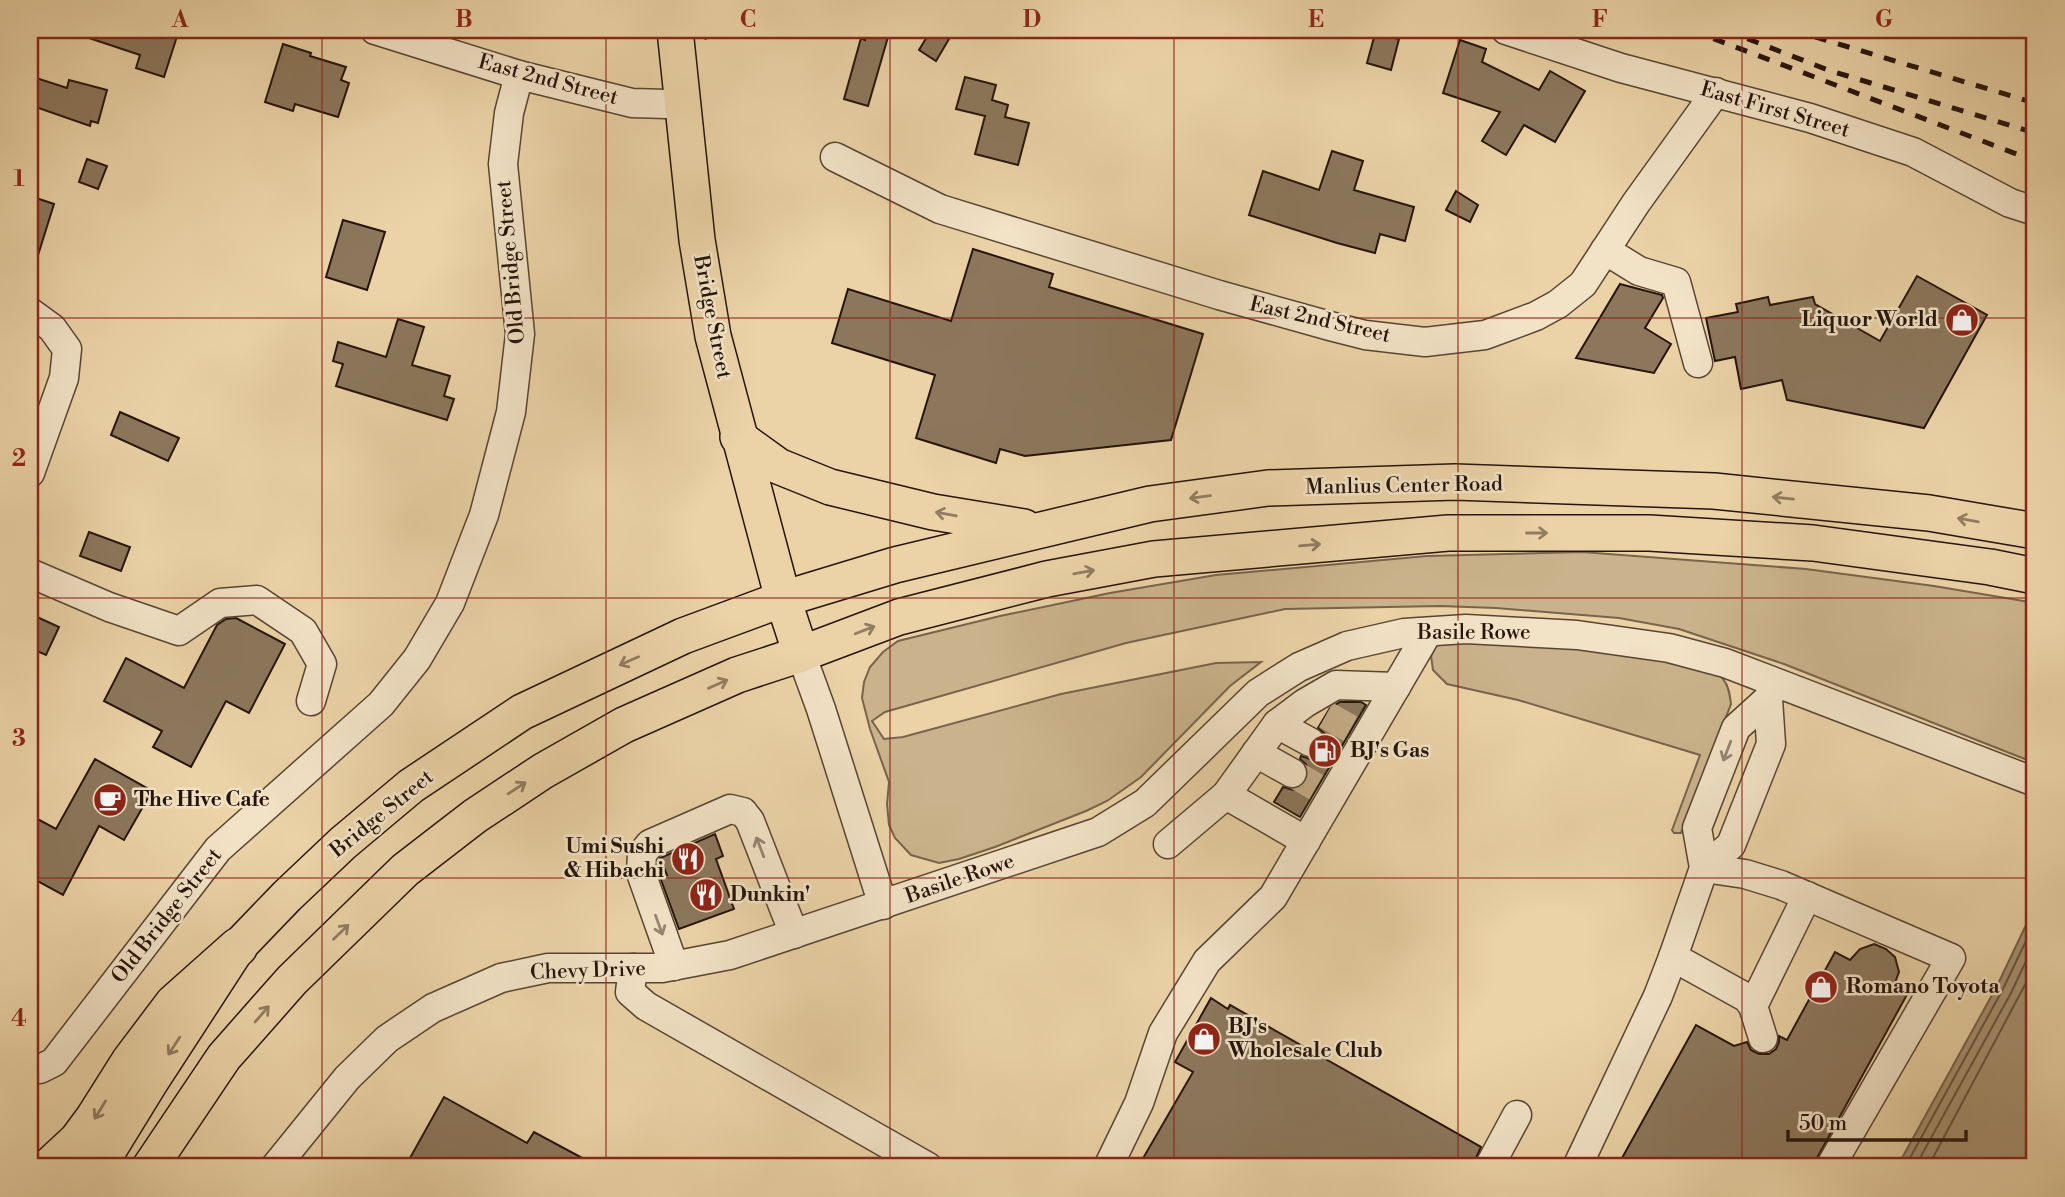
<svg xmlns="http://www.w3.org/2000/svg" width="2065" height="1197" viewBox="0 0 2065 1197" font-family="'Libre Bodoni',serif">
<rect width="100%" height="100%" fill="#ebd3a7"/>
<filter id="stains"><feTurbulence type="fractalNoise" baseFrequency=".00286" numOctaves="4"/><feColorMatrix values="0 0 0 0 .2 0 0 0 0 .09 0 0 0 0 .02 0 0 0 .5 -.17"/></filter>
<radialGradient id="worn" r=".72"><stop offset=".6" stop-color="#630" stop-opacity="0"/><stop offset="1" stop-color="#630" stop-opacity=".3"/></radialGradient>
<g fill="#cab38c" stroke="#78644c" stroke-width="2">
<path d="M1582,552L1806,569L1934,586L2035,603V763L1784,664L1679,629L1619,618L1496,608L1440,606L1285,609L1126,643L885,712L872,721L884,739L903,737L1061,694L1216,663L1261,662L1230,686L1141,777L1107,801L1086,811L995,847L959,859L939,863L911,855L895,838L889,825L887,804L889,782L870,729L862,698L864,682L870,667L883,652L898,641L1000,616L1110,593L1216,575L1427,556Z"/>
<path d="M1445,636C1529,642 1614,643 1694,667C1704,669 1717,671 1723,679C1729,686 1730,696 1731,704L1681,833H1674L1672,830L1700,755L1518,700L1447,684L1433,670L1431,656L1437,644Z"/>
</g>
<path fill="#a89272" stroke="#746049" stroke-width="2" d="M2035,906V1167H1897L1997,986Z"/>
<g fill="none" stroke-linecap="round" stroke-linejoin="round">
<g stroke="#67533e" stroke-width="2">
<path d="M1905,1167L2003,989L2035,922"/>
<path d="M1915,1167L2011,993L2035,942"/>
<path d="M1928,1167L2035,966"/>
</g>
</g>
<g fill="#8c775c" stroke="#26140b" stroke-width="2">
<path d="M74,30H179L164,77L136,68L140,55L74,33Z"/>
<path d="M867,30H890L868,106L844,99L861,38L865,40Z"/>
<path d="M931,30L949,39L936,61L919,50Z"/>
<path d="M1376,30H1396L1394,38L1399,39L1391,70L1367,63Z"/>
<path d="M1460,40L1486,49L1482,62L1539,90L1550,71L1585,91L1555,142L1524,125L1506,155L1482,141L1500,112L1443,93Z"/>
<path d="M283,44L311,53L310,56L346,67L341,80L349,83L338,117L295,104L293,111L265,102Z"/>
<path d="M30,76L67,88L69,80L107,90L98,123L91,121L90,126L30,105Z"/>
<path d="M965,77L996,85L992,100L1008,105L1005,117L1029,123L1018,165L975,154L985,116L956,109Z"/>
<path d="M1332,151L1363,161L1354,190L1414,207L1405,241L1380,234L1375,253L1337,243L1249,215L1263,171L1319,190Z"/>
<path d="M87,159L107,166L98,189L79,182Z"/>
<path d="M1456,191L1478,205L1470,222L1446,210Z"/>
<path d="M30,196L54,204L34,268L30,267Z"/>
<path d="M343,220L385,232L367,290L326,277Z"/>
<path d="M973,249L1053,274L1049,287L1203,334L1171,440L1025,456L1000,449L996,463L916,438L935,375L832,343L848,289L951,321Z"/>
<path d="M1917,276L1987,315L1924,428L1787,400L1782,380L1741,389L1735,357L1715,361L1706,318L1738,312L1736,304L1768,297L1770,305L1813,297L1815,304L1880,341Z"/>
<path d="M1620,284L1662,295L1663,298L1645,328L1671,344L1654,373L1576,358Z"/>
<path d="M398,319L424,327L412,365L450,376L444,396L454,399L447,420L336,386L343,364L333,361L338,342L386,357Z"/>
<path d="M120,412L179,438L168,461L111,435Z"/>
<path d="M89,532L130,547L121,571L80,556Z"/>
<path d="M37,617L59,627L46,655L30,648V634Z"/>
<path d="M236,618L285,644L249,713L226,701L191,767L153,747L162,731L104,701L126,658L184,688L217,625L226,619Z"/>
<path d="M1340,702H1361L1366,705L1300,817L1274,802L1283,787L1293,790L1301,787L1306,782L1309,772L1306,764L1300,759L1301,756L1310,759L1318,756L1324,751L1327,741L1324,733L1318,728L1330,708Z"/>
<path d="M95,759L152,791L124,840L99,826L63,895L30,877V815L56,829Z"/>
<path d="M715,834L723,856L716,859L734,909L679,929L660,877L667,875L660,858Z"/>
<path d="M1874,944L1886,949L1895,957L1899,972L1895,983L1909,991L1812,1167H1617L1696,1025L1734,1046L1747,1042L1751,1050L1759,1054H1769L1776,1049L1779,1042V1036L1787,1040L1835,952L1850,960L1860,949Z"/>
<path d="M1211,998L1228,1009L1230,1005L1481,1147L1472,1167H1138L1193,1072L1175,1062Z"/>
<path d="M444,1097L527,1143L534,1132L599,1167H405Z"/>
</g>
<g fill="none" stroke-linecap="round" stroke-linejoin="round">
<g stroke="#c4ad88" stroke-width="28" stroke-dasharray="28 14" stroke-linecap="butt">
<path d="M1326,715L1358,733"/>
<path d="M1310,742L1341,761"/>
<path d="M1292,773L1323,791"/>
</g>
<g stroke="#574432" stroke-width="31">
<g id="minor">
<path d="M375,30L519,75L632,103L667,104L682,101"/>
<path d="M1506,30L1621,68L1810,118L1913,152L2010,203L2035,211"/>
<path d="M835,157L940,209L1219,295L1330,326L1365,335L1425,342L1485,335L1536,316L1558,304L1583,284L1636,203L1716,92"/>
<path d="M1605,250L1639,271L1676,282L1698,363"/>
<path d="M30,312L52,328L67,349L64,378L30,473"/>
<path d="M30,573L109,607L179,631L220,603L257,600L303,631L322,664L311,701"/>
<path d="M801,654L821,709L883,905"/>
<path d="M1277,724L1310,742"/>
<path d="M1256,753L1292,773"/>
<path d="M1226,795L1306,841"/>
<path d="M1168,844L1226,795L1277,724L1305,703L1336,685L1396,687"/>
<path d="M1704,868L1745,874L1781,885L1951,958L1830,1167"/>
<path d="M1704,868L1731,845L1771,744L1768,699L1772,689"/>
<path d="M1673,957L1747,998L1753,1006L1763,1038"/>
<path d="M674,966L641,873L642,854L650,844L730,809L743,812L750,821L794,934"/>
<path d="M633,968L630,992L646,1006L928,1167"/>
<path d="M1753,1006L1807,896"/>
<path d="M30,1067L40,1069L54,1062L218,849L381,704L417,659L450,603L484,515L511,412L520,334L503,164L509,113L519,75"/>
<path d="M275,1167L347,1078L387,1039L433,1008L501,978L548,968H662L730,955L1098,832L1145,803L1258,693L1299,667L1347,646L1404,633L1466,629L1577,635L1669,648L1725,663L2035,782"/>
<path d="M1108,1167L1139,1103L1163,1033L1207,961L1273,897L1428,632"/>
<path d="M1489,1167L1517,1115"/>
<path d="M1577,1167L1658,996L1673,957L1704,868L1697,828L1736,728L1768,699"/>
</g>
</g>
<g stroke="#26140b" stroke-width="38">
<g id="major">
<path d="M675,30L697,240L713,336L783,599L801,654"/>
<path d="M738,437L778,466L830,487L933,512L1024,527"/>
<path d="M98,1167L149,1084L238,947L287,896L343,843L411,786L522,712L683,636L783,599L895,565L1150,504L1268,488L1455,482L1714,491L1929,513L2035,531"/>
<path d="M150,1167L224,1057L292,980L405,870L475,816L543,771L624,725L737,675L801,654L899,617L1047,579L1154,559L1448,533H1649L1813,543L1990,567L2035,576"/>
</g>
</g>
<g stroke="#26140b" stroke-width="41">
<path id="highway" d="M50,1167L78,1141L95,1118L131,1061L174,1004L238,947"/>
</g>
<path stroke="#26140b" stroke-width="4.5" stroke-dasharray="5 3.5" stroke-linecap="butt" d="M704,38L725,30"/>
<use href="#minor" stroke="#f2e2c6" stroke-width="28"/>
<use href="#major" stroke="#ebd3a7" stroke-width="35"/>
<use href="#highway" stroke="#ebd3a7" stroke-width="38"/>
<g stroke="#26140b" stroke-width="5" stroke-dasharray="12 12" stroke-linecap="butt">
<path d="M1691,30L2035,161"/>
<path d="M1725,30L1828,70L2035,133"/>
<path d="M1792,30L2035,103"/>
</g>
</g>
<defs><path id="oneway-shaft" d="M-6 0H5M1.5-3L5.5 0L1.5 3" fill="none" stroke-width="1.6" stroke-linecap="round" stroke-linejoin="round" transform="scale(1.75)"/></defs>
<g stroke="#927d61">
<use href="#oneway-shaft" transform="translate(1200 497) rotate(173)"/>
<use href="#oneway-shaft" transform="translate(1783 498) rotate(-174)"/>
<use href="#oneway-shaft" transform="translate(946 514) rotate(-170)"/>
<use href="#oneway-shaft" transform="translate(1968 520) rotate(-170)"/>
<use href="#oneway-shaft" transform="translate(1537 533)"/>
<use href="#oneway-shaft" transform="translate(1310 545) rotate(-5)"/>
<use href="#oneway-shaft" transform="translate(1084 572) rotate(-10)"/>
<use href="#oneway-shaft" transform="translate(865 630) rotate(-21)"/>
<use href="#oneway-shaft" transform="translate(629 661) rotate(156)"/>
<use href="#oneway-shaft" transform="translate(718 684) rotate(-24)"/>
<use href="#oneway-shaft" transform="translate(517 788) rotate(-33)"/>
<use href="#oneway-shaft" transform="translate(341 932) rotate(-44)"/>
<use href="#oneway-shaft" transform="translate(262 1014) rotate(-49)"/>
<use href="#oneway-shaft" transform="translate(174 1046) rotate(123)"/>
<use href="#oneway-shaft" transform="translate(100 1110) rotate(122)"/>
</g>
<g stroke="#968572">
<use href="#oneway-shaft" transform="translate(1727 751) rotate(111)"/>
<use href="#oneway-shaft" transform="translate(760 847) rotate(-111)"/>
<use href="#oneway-shaft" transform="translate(659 925) rotate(70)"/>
</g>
<path fill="none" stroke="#8f2418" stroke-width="2" stroke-opacity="0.55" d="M322,30V1167M606,30V1167M890,30V1167M1174,30V1167M1458,30V1167M1742,30V1167M30,318H2035M30,598H2035M30,878H2035"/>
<defs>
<g id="shop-disc" transform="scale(1.75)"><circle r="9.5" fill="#8f2418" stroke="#f2e2c6"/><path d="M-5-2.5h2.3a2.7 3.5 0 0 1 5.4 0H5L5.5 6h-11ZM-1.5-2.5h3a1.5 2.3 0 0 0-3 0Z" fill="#fff"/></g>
<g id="fuel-disc" transform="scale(1.75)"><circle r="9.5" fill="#8f2418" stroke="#f2e2c6"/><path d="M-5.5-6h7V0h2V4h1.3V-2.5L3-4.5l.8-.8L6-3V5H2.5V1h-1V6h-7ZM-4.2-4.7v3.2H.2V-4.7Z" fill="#fff"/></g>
<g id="cafe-disc" transform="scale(1.75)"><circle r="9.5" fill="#8f2418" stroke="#f2e2c6"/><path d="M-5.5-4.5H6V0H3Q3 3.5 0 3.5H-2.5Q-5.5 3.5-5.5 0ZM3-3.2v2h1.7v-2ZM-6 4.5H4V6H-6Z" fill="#fff"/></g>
<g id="restaurant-disc" transform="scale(1.75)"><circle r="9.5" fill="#8f2418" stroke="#f2e2c6"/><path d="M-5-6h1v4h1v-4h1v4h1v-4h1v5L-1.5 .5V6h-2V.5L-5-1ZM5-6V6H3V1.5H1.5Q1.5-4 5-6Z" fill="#fff"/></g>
</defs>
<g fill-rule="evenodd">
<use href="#shop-disc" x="1962" y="320"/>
<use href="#fuel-disc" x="1325" y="751"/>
<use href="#cafe-disc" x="110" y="800"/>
<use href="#restaurant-disc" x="688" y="859"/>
<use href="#restaurant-disc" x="706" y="895"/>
<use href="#shop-disc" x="1821" y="987"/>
<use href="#shop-disc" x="1204" y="1039"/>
</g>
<g text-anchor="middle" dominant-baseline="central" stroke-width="5" stroke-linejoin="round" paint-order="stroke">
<g font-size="21" fill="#26140b" stroke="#f2e2c6">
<text transform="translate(548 80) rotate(15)">East 2nd Street</text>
<text transform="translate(1775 110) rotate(16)">East First Street</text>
<text transform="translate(511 262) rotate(-95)">Old Bridge Street</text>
<text transform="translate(712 317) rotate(79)">Bridge Street</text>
<text transform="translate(1320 320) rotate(13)">East 2nd Street</text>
<text transform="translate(1404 486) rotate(-1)">Manlius Center Road</text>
<text x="1474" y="633">Basile Rowe</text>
<text transform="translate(382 814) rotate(-39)">Bridge Street</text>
<text transform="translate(960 879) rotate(-19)">Basile Rowe</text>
<text transform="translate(167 916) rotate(-52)">Old Bridge Street</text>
<text transform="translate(588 971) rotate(-2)">Chevy Drive</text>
</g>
<g font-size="21" font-weight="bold" fill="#26140b" stroke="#f2e2c6" text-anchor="start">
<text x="1938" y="320" text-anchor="end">Liquor World</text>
<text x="1350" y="751">BJ's Gas</text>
<text x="134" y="800">The Hive Cafe</text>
<text x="664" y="847" text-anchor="end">Umi Sushi<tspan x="664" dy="24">&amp; Hibachi</tspan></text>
<text x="730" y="895">Dunkin'</text>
<text x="1846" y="987">Romano Toyota</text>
<text x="1228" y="1027">BJ's<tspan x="1228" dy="24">Wholesale Club</tspan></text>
</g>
</g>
<rect width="2065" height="1197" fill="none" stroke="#ebd3a7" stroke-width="77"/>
<path d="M1788 1130v10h178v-10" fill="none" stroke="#26140b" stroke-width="3.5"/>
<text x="1799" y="1130" font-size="21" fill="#26140b" stroke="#f2e2c6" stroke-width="5" paint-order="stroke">50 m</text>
<rect x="38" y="38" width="1988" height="1120" fill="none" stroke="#8f2418" stroke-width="2.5"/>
<g font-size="23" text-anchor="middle" font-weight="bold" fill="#8f2418">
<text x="180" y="27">A</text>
<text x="464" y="27">B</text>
<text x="748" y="27">C</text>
<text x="1032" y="27">D</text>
<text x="1316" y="27">E</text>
<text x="1600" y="27">F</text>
<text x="1884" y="27">G</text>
<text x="19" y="186">1</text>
<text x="19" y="466">2</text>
<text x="19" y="746">3</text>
<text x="19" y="1026">4</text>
</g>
<rect width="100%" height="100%" filter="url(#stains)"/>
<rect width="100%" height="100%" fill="url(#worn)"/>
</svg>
